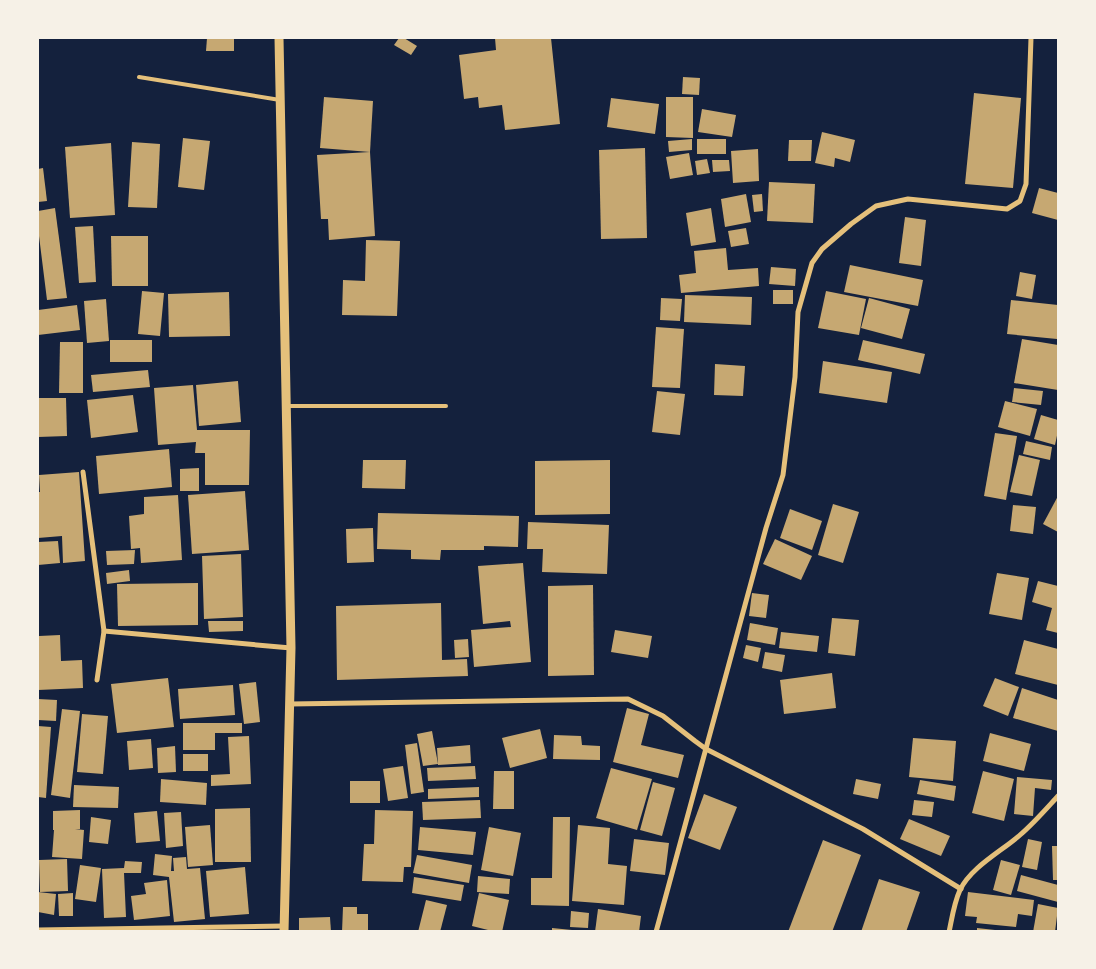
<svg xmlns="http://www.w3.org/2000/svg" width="1096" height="969" viewBox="0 0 1096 969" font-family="Barlow,sans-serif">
<rect width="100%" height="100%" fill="#14213d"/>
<g fill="#c6a872">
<path d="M207,38H234V51H206Z"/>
<path d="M399,38H404L417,46L411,55L394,45Z"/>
<path d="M495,38H551L560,124L505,130L502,105L479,108L478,97L464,99L459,55L496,50Z"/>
<path d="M683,77L700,78L699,95L682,94Z"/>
<path d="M974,93L1021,98L1013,188L965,184Z"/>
<path d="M324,97L373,101L370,152L320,148Z"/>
<path d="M666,97H693V138L666,137Z"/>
<path d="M611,98L659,104L655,134L607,127Z"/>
<path d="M702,109L736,115L732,137L698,132Z"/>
<path d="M822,132L855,140L850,162L835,158L834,167L815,163Z"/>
<path d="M183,138L210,141L204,190L178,187Z"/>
<path d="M692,139V150L669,152L668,141Z"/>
<rect x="697" y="139" width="29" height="15"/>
<path d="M789,140H812L811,161H788Z"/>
<path d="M132,142L160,144L157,208L128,207Z"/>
<path d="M111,143L115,215L70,218L65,147Z"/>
<path d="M645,148L647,238L601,239L599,150Z"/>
<path d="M758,149L759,181L733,183L731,151Z"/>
<path d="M370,152L375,236L329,240L328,219H321L317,155Z"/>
<path d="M689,153L693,175L670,179L666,157Z"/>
<path d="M707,159L710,173L697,175L695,161Z"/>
<path d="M712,160H729L730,171L713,172Z"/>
<path d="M43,168L47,201L38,202V169Z"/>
<path d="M769,182L815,184L813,223L767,221Z"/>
<path d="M1039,188L1058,193V220L1032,213Z"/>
<path d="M746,194L751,222L725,227L721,199Z"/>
<path d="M762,194L763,211L754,212L752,195Z"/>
<path d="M55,208L67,298L47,300L38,228V211Z"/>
<path d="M711,208L716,242L691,246L686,213Z"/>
<path d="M905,217L926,220L921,266L899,263Z"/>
<path d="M93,226L96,282L79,283L75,227Z"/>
<path d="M746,228L749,244L731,247L728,231Z"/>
<path d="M111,236H148V286H112Z"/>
<path d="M366,240L400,241L397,316L342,315L343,280L365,281Z"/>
<path d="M726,248L728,270L758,268L759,286L681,293L679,275L696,273L694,251Z"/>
<path d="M850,265L923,280L918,306L844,292Z"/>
<path d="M771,267L796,269L795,286L769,284Z"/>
<path d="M1020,272L1036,275L1032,299L1016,296Z"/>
<rect x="773" y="290" width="20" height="14"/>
<path d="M142,291L164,293L160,336L138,334Z"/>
<path d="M826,291L866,299L859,335L818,328Z"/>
<path d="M229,292L230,336L169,337L168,294Z"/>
<path d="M685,295L752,297L751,325L684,322Z"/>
<path d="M661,298L682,299L680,321L660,320Z"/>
<path d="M869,298L910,309L902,339L861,328Z"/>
<path d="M106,299L109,341L87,343L84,301Z"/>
<path d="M1011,300L1058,305V324L1057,339L1007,334Z"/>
<path d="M77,305L80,330L38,335V310Z"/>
<path d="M656,327L684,329L680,388L652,387Z"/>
<path d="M1022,339L1058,345V390L1014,383Z"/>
<rect x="110" y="340" width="42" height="22"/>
<path d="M863,340L925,354L920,374L858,360Z"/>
<path d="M60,342H83V393H59Z"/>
<path d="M823,361L892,372L887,403L819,393Z"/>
<path d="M715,364L745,366L743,396L714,395Z"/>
<path d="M148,370L150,387L93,392L91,375Z"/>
<path d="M238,381L241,422L199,426L196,385Z"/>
<path d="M193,385L197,430H250L249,485H205V453H195L196,442L158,445L154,388Z"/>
<path d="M1014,388L1043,391L1041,405L1012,402Z"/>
<path d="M657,391L685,394L680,435L652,432Z"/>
<path d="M133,395L138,432L91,438L87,400Z"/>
<path d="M38,398H66L67,436L38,437Z"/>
<path d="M1005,401L1037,409L1030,436L998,427Z"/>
<path d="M1041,415L1058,420V431L1055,445L1034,439Z"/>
<path d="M995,433L1017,436L1006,500L984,496Z"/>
<path d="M1026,441L1052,447L1050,460L1023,454Z"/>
<path d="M169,449L172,487L99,494L96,456Z"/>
<path d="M1019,455L1040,460L1032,496L1010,492Z"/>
<path d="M363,460H406L405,489L362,488Z"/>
<path d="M610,460V514L535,515V461Z"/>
<path d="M199,468V491H180V469Z"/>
<path d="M79,472L85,561L63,563L62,536L38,538V492H40L39,475Z"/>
<path d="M245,491L249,550L192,554L188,495Z"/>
<path d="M178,495L182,560L141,563L140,548L131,549L129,516L144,514V497Z"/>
<path d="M1058,496V532L1043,524Z"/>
<path d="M833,504L859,512L843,563L818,555Z"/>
<path d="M1013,505L1036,507L1033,534L1010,531Z"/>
<path d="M790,509L822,521L812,550L780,538Z"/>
<path d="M378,513L519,516L518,547L484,546V550H441L440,560L411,559V550L377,549Z"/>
<path d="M528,522L609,525L607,574L542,572L543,549H527Z"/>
<path d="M373,528L374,562L347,563L346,529Z"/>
<path d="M775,539L812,556L801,580L763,564Z"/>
<path d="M58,541L60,563L38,565V542Z"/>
<path d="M135,550L134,564L107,565L106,551Z"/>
<path d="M241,554L243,617L204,619L202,556Z"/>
<path d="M523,563L531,662L474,667L471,630L511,627L510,621L483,624L478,566Z"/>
<path d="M129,570L130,581L107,584L106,573Z"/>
<path d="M997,573L1029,578L1022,620L989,614Z"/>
<path d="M1038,581L1058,586V633L1046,630L1052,608L1032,602Z"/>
<path d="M198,583V625L118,626L117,584Z"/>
<path d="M593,585L594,675L548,676V586Z"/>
<path d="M752,593L769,595L766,618L749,616Z"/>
<path d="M441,603L442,660L467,659L468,676L337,680L336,606Z"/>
<path d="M832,618L859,620L855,656L828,653Z"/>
<path d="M208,621H243V631L209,632Z"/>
<path d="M750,623L778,628L775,645L747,640Z"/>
<path d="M615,630L652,636L648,658L611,652Z"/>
<path d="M781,632L819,636L817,652L779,648Z"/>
<path d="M60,635L61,661L82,660L83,688L38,690V644H39V636Z"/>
<path d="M468,639L469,657L455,658L454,640Z"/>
<path d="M1024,640L1058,649V685L1015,674Z"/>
<path d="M746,645L761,648L758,662L743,658Z"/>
<path d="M765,652L785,655L782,672L762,668Z"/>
<path d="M832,673L836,708L784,714L780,680Z"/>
<path d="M168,678L174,727L117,733L111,684Z"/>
<path d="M995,678L1019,687L1008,716L983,706Z"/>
<path d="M256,682L260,722L244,724L239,684Z"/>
<path d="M233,685L235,715L180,719L178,689Z"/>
<path d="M1022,688L1058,700V731L1013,718Z"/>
<path d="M38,699L57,700L56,721L38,720Z"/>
<path d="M627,708L649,714L641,745L684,755L678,778L613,762Z"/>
<path d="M62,709L80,711L70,798L51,795Z"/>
<path d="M82,714L108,716L103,774L77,772Z"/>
<path d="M183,723H242V733H215V750H183Z"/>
<path d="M38,726L51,727L46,798L38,797Z"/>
<path d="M540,729L547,758L510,768L502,738Z"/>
<path d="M432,731L438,764L423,766L417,734Z"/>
<path d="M990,733L1031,744L1024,771L983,761Z"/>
<path d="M554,735L581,736L582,745L600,746V760L553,759Z"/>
<path d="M249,736L251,784L211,786V775L230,774L228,737Z"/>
<path d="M913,738L956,741L953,781L909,777Z"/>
<path d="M151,739L153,768L129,770L127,741Z"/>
<path d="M417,743L424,792L411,794L405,745Z"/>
<path d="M470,745L471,763L438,765L437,748Z"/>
<path d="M175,746L176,772L158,773L157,748Z"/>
<rect x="183" y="754" width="25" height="17"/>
<path d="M403,766L408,798L388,801L383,769Z"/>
<path d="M475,766L476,779L428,781L427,768Z"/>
<path d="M611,768L652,779L637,830L596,818Z"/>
<path d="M494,771H514V809H493Z"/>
<path d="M983,771L1014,779L1004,821L972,813Z"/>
<path d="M1017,777L1052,780L1051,790L1035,788L1033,816L1014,814Z"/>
<path d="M161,779L207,783L206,805L160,802Z"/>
<path d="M856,779L881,784L878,799L853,794Z"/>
<path d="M920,780L956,786L954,801L917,794Z"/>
<rect x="350" y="781" width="30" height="22"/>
<path d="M653,782L675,788L662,836L640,830Z"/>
<path d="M74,785L119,787L118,808L73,807Z"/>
<path d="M479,787V797L428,799V789Z"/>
<path d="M704,794L737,807L720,850L688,838Z"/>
<path d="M480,800L481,818L423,820L422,802Z"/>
<path d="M914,800L934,802L932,817L912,815Z"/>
<path d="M250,808L251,862H215V809Z"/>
<path d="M80,810V829H75L84,830L82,859L52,857L54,830H53V811Z"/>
<path d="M375,810L413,811L411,867H404L403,882L362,881L364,844H374Z"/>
<path d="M157,811L160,841L136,843L134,813Z"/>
<path d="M181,812L183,846L166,848L164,813Z"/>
<path d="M91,817L111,820L108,844L89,842Z"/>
<path d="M553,817H570L569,906L531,905V878H552Z"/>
<path d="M909,819L950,836L941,856L900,839Z"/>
<path d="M210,825L213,865L188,867L185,827Z"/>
<path d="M578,825L610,828L608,864L627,866L624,905L572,901Z"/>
<path d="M420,827L476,832L473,855L418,850Z"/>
<path d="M489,827L521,833L513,876L481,870Z"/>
<path d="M634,839L669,843L665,875L630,871Z"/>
<path d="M1028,839L1042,842L1037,870L1022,867Z"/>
<path d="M823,840L861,855L832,932H788Z"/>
<path d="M1052,846H1058V880H1053Z"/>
<path d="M155,854L172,856L171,871H174L173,858L186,857L187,869L200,868L205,919L174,922L169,877L153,875Z"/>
<path d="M417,855L472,865L469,883L413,873Z"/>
<path d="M67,859L68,891L40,892L39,860Z"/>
<path d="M1001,860L1020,865L1011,895L993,890Z"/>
<path d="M125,861L142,862L141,873H124L126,917L104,918L102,869L124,868Z"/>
<path d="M80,865L101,868L96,902L75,899Z"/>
<path d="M245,867L249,914L210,917L206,871Z"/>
<path d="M1021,875L1058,885V902L1017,891Z"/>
<path d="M478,876L510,879L509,894L477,892Z"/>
<path d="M414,877L464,885L461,901L412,893Z"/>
<path d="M879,879L920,892L906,932H861Z"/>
<path d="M167,880L170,916L134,920L131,896L146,894L144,883Z"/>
<path d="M38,892L56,894L54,915L38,912Z"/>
<path d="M968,892L1034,900L1032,916L1018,914L1016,927L976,923L977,917L965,916Z"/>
<path d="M73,893V916H59L58,894Z"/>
<path d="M479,893L509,900L502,932H496L472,926Z"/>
<path d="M426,900L447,905L440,932H418Z"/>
<path d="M1038,904L1058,908L1055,932H1033Z"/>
<path d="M343,907H357V914H368V932H342Z"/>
<path d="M598,909L641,916L639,932H595Z"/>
<path d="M571,911L589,913L588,928L570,927Z"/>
<path d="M330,917L331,932H299V918Z"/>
<path d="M552,928L572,930V932H552Z"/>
<path d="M977,928L995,930V932H977Z"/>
</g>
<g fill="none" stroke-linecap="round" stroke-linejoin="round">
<g stroke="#e5c07b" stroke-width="4">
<path d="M139,77L280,100"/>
<path d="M287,406H446"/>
</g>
<g stroke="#e5c07b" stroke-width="5">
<path d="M83,472L104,631"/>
<path d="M97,680L104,631L291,648"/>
<path d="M290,704L628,699L663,716L695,741L706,749L863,829L961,889"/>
<path d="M38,930L284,926"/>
<path d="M656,932L766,528L783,475L795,377L798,312L812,263L822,249L851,224L876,206L908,199L1007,209L1020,201L1026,184L1031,38"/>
<path d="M949,932C952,918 954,903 960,890C971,867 1002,851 1020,835C1034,823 1046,809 1058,796"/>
</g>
<path stroke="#e5c07b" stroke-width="9" d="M279,38L291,648L284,932"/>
</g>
<rect width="1096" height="969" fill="none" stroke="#f6f1e7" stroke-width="78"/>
</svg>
